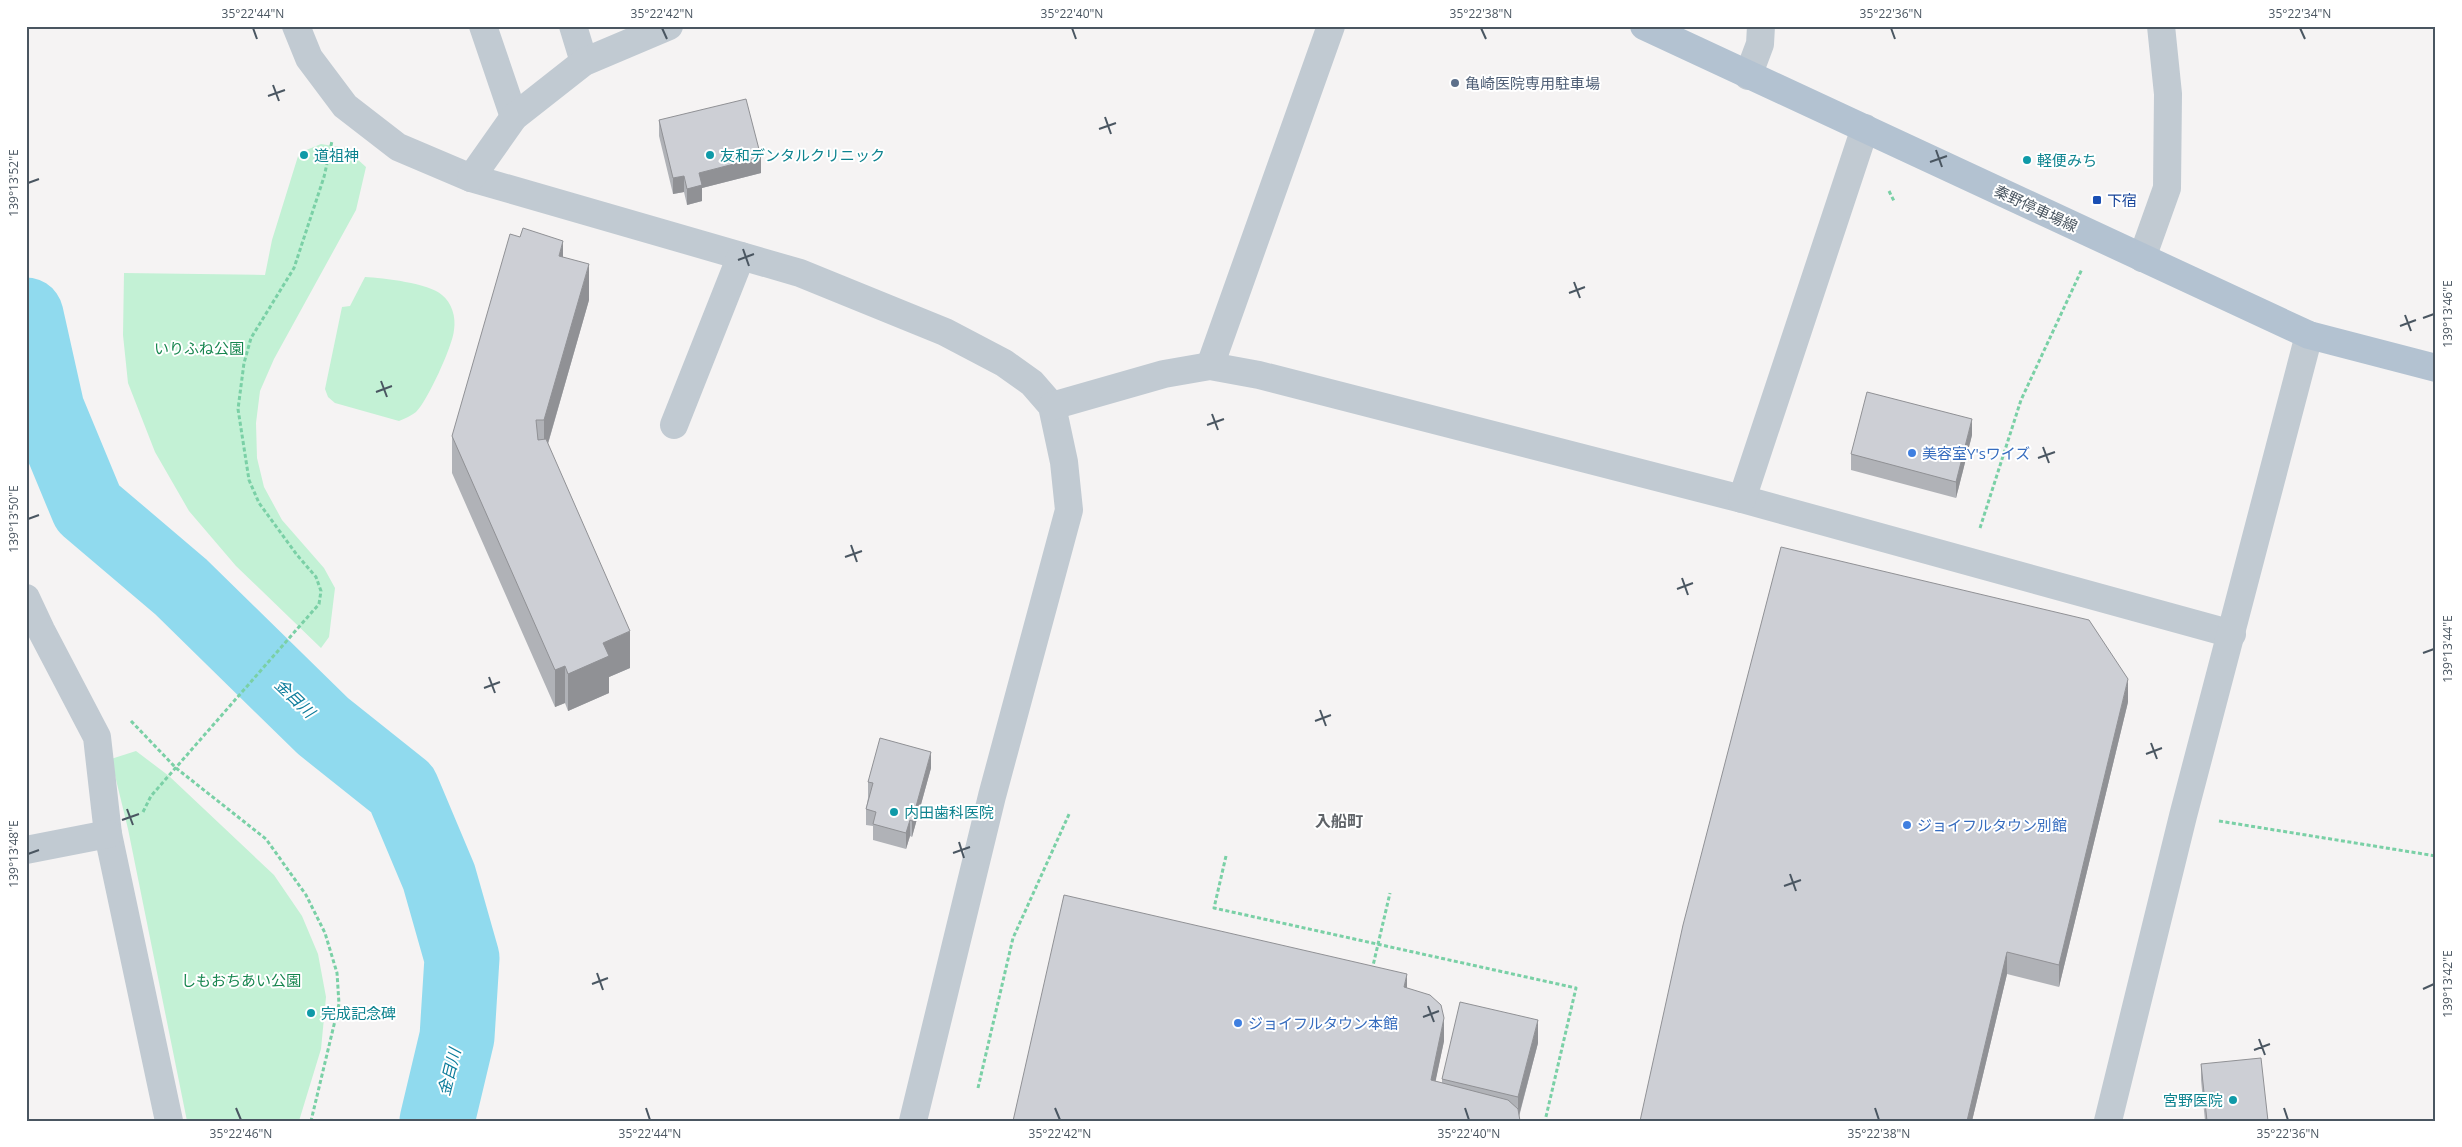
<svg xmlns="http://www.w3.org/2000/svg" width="2462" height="1147" viewBox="0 0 2462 1147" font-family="'Open Sans','Noto Sans JP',sans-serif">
<rect width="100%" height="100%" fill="#f5f3f3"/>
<g fill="#c3f1d5">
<path d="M321,144L345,148L366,167L356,210L274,359L260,391L256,423L257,458L264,487L282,520L324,568L335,588L329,637L321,648L236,566L189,511L155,452L128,383L123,335L124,273L265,275L272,240L299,153Z"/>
<path d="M365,277C383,278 429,283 442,295C452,303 456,317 454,330C453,345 427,402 416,412C411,416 404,419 399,421L335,403L328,397L325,389L342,307L350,306Z"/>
<path d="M136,751L169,776L274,875L302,916L318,954L326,997L321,1049L299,1121H187L128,829L111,759Z"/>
</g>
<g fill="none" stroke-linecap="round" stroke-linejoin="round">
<path stroke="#90daee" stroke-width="75" d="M26,315L47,409L88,508L181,587L323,726L402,789L439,877L462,958L457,1037L437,1121"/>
<g stroke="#7ad0a6" stroke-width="3" stroke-dasharray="4 2.5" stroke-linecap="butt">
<path d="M1889,191L1894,201"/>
<path d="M1980,528L2021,400L2082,269"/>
<path d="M131,721L176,768L266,839L306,895L325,933L337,973L339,1004L311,1121"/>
<path d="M143,812L151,796L319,604L321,591L316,577L297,555L259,503L249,480L238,409L244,363L251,338L294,268L324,177L332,141"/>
<path d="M2219,821L2436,856"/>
<path d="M1226,856L1214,908L1576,988L1545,1121"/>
<path d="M1372,970L1390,893"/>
<path d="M978,1088L1013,938L1070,812"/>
</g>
<g stroke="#c1cad2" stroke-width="28">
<path d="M296,26L309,58L345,106L398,147L471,178L800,273L945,332L1004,363L1032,383L1052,406L1064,462L1069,510L992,796L913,1121"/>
<path d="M483,26L514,117"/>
<path d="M573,26L584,62"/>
<path d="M1748,76L1760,44L1761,26"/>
<path d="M471,178L514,117L584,62L669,26"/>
<path d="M2142,258L2167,188L2168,94L2161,26"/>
<path d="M1210,366L1331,26"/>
<path d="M1052,406L1164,374L1210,366L1259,375L1742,499L2232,634"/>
<path d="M674,425L741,256"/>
<path d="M1742,499L1865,128"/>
<path d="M26,598L41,630L97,737L108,834L169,1121"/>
<path d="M26,850L108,834"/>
<path d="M2108,1121L2183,816L2309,335"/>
</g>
<path stroke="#b3c2d1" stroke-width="28" d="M1644,26L2309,335L2436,368"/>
</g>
<g fill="#b0b2b7">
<path d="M659,120L761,173L702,188V201L687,205L684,192L673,194L659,136Z"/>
<path d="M563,257L589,300L548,444L630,668L609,677V693L568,711L565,703L555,707L452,473V436Z"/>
<path d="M1972,435L1956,498L1851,470V454Z"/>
<path d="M2128,702L2059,987L2007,974L1972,1121H1640Z"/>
<path d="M931,768L912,837L910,836L906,849L873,840V826L866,825V809L868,798V782Z"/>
<path d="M1407,988L1444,1041L1435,1082L1442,1083V1079L1538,1043L1519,1117L1013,1121Z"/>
<path d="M2201,1064L2268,1121H2205L2201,1080Z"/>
</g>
<g fill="#909195">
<path d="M761,157V173L702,188V201L687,205V189L699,173Z"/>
<path d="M684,176V192L673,194V178Z"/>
<path d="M563,241V278L559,256Z"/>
<path d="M589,264V300L544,457V420Z"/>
<path d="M1972,419V435L1956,498V482Z"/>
<path d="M630,631V668L609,677V693L568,711V674L603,643Z"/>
<path d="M565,666V703L555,707V670Z"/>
<path d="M2128,679V702L2059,987V965Z"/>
<path d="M931,752V768L912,837V821Z"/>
<path d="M910,820V836L906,849V833Z"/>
<path d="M2007,952V974L1972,1121H1967Z"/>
<path d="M1407,974V997L1404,987Z"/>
<path d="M1444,1018V1041L1431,1103V1080Z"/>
<path d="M1538,1020V1043L1518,1119V1097Z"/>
</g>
<g fill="#cdcfd5" stroke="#909195">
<path d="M746,99L761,157L699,173L702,185L687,189L684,176L673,178L659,120Z"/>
<path d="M523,228L563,241L559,256L589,264L544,420H536L538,440L546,439L630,631L603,643L609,656L568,674L565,666L555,670L452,436L510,234L520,237Z"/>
<path d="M1867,392L1972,419L1956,482L1851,454Z"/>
<path d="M1781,547L2089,620L2128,679L2059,965L2007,952L1967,1121H1640L1683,925Z"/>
<path d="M880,738L931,752L912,821L910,820L906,833L873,824L876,812L866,809L873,783L868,782Z"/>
<path d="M1064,895L1407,974L1404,987L1430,995L1441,1005L1444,1018L1431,1080L1508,1100L1518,1109L1520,1121H1013Z"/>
<path d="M1460,1002L1538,1020L1518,1097L1442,1079Z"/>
<path d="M2261,1058L2268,1121H2207L2201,1064Z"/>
</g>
<path fill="none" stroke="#4a5661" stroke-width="2" d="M253,28L257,39M662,28L667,39M1072,28L1076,39M1481,28L1486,39M1891,28L1895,39M2300,28L2305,39M273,85L279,101M268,96L285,90M1105,117L1111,134M1099,129L1116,123M1936,150L1942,167M1930,162L1947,156M28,183L39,179M743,249L749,266M738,260L754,254M1574,282L1580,298M1569,293L1585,287M2405,315L2411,331M2423,318L2434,314M2400,326L2416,320M381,381L387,397M376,392L392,386M1212,414L1218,430M1207,425L1224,419M2043,447L2049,463M2038,458L2055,452M28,519L39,515M851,545L857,562M845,557L862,551M1682,578L1688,595M1677,589L1693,583M2423,653L2434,649M489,677L495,693M484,688L500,682M1320,710L1326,726M1315,721L1331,715M2151,743L2157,759M2146,754L2162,748M127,809L133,825M122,820L139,814M959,842L964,858M953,853L970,847M28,854L39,850M1790,874L1796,891M1784,886L1801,880M597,973L603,990M592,984L608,978M2423,989L2434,984M1428,1006L1434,1022M1423,1017L1439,1011M2259,1039L2265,1055M2254,1050L2270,1044M236,1108L241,1120M646,1108L650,1120M1055,1108L1060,1120M1465,1108L1469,1120M1875,1108L1879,1120M2284,1108L2288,1120"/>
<circle fill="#5c6f8a" stroke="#fff" stroke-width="2" cx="1455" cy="83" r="5"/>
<g fill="#0f9aa8" stroke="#fff" stroke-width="2">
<circle cx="304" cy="155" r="5"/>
<circle cx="710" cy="155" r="5"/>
<circle cx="2027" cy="160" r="5"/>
<circle cx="894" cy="812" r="5"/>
<circle cx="311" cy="1013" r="5"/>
<circle cx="2233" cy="1100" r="5"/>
</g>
<rect fill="#1a4fb4" stroke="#fff" stroke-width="2" x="2092" y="195" width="10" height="10" rx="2.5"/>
<g fill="#3f7fe0" stroke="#fff" stroke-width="2">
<circle cx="1912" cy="453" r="5"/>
<circle cx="1907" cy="825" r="5"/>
<circle cx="1238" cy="1023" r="5"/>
</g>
<g text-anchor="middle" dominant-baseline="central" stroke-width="4" stroke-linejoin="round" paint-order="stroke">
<g font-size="15" fill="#4e5e75" stroke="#fff" text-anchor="start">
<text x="1465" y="83">亀崎医院専用駐車場</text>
</g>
<g font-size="15" fill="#0d838f" stroke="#fff" text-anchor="start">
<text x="314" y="155">道祖神</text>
<text x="720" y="155">友和デンタルクリニック</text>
<text x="2037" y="160">軽便みち</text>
<text x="904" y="812">内田歯科医院</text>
<text x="321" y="1013">完成記念碑</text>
<text x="2223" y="1100" text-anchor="end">宮野医院</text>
</g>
<g font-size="15" fill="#164399" stroke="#fff" text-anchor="start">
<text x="2107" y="200">下宿</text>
</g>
<g font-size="15" fill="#4a5661" stroke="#fff">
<text transform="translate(2036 208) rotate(25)">秦野停車場線</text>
</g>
<g font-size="15" fill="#17864f" stroke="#fff">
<text x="199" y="348">いりふね公園</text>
<text x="241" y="980">しもおちあい公園</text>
</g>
<g font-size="15" fill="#366cbe" stroke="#fff" text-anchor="start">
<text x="1922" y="453">美容室Y'sワイズ</text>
<text x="1917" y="825">ジョイフルタウン別館</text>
<text x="1248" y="1023">ジョイフルタウン本館</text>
</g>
<g font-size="16" font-style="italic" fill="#0c7c9b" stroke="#fff">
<text transform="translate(295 698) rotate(44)">金目川</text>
<text transform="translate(449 1072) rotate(-76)">金目川</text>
</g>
<g font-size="16" font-weight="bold" fill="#5f6368" stroke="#fff">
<text x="1339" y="821">入船町</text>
</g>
</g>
<rect width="2462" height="1147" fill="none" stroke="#ffffff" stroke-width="55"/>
<rect x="28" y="28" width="2406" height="1092" fill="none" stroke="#4a5661" stroke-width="2"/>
<g font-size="12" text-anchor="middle" fill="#4a5661">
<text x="253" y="18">35°22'44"N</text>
<text x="662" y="18">35°22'42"N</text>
<text x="1072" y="18">35°22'40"N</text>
<text x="1481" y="18">35°22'38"N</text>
<text x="1891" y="18">35°22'36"N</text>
<text x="2300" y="18">35°22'34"N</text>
<text transform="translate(14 183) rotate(-90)" y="4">139°13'52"E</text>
<text transform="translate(2448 314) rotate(-90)" y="4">139°13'46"E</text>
<text transform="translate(14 519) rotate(-90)" y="4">139°13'50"E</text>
<text transform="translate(2448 649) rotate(-90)" y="4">139°13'44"E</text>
<text transform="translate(14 854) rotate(-90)" y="4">139°13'48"E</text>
<text transform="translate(2448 984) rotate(-90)" y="4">139°13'42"E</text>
<text x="241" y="1138">35°22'46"N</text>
<text x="650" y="1138">35°22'44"N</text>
<text x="1060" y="1138">35°22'42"N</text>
<text x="1469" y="1138">35°22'40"N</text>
<text x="1879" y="1138">35°22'38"N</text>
<text x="2288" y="1138">35°22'36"N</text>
</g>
</svg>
